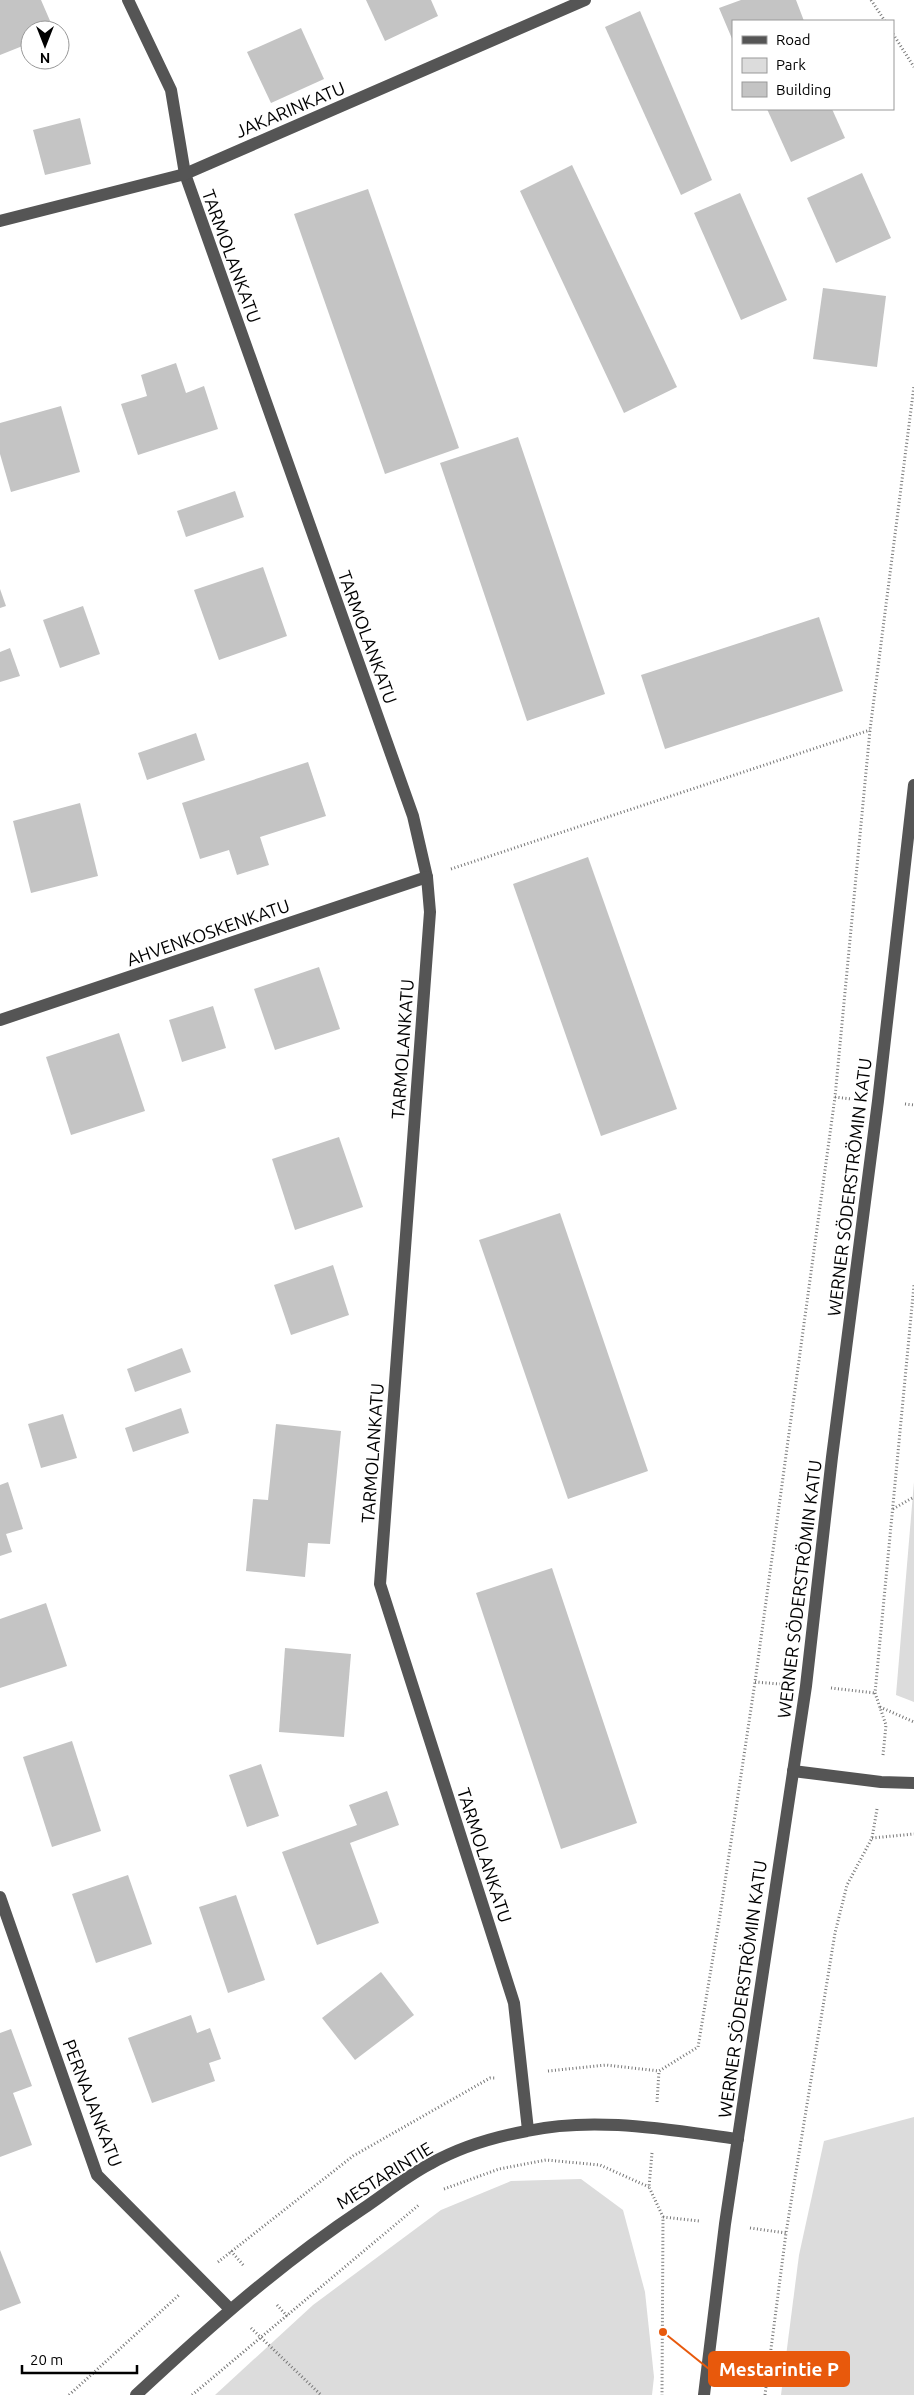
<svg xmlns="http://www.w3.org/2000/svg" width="914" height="2395" viewBox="0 0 914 2395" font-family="Ubuntu,sans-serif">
<rect width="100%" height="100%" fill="#fff"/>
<g fill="#dcdcdc">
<path d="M914,1482V1702L896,1695Z"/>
<path d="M914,2117V2395H781L799,2255L824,2141Z"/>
<path d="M581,2179L623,2210L645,2292L654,2377L652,2395H215L313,2305L441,2210L511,2181Z"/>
</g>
<g fill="#c4c4c4">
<path d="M0,0H41L54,30H30V43L0,55Z"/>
<path d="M366,0H431L438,16L385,41Z"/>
<path d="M741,0H796L804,21H733V41L719,8Z"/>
<path d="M640,11L712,180L681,195L605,27Z"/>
<path d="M301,28L324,79L271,103L247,52Z"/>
<path d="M767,109H832L845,138L791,162Z"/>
<path d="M80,118L91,164L45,175L33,130Z"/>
<path d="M572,165L677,387L624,413L520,191Z"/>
<path d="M862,173L891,238L836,263L807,198Z"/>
<path d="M368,189L459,448L385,474L294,214Z"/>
<path d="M740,193L787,300L741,320L694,213Z"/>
<path d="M823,288L886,296L877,367L813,359Z"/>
<path d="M176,363L186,393L204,386L218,429L138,455L121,404L147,396L141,375Z"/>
<path d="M61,406L80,472L11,492L0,454V423Z"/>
<path d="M518,437L605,694L527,721L440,463Z"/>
<path d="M235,491L244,517L186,537L177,511Z"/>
<path d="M263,567L287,636L219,660L194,590Z"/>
<path d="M0,589L6,606L0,608Z"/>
<path d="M83,606L100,654L60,668L43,620Z"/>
<path d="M819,617L843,691L665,749L641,675Z"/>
<path d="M10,648L20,676L0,682V652Z"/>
<path d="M196,733L205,760L147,780L138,753Z"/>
<path d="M308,762L326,816L260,837L269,865L237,875L229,850L200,859L182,803Z"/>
<path d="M80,803L98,876L31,893L13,821Z"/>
<path d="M588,857L677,1109L601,1136L513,884Z"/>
<path d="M319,967L340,1029L275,1050L254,989Z"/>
<path d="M213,1006L226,1048L182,1062L169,1020Z"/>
<path d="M119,1033L145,1111L71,1135L46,1057Z"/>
<path d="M339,1137L363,1207L295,1230L272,1159Z"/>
<path d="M560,1213L648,1471L568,1499L479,1240Z"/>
<path d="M333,1265L349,1315L291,1335L274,1285Z"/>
<path d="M182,1348L191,1372L135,1392L127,1369Z"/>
<path d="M181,1408L189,1433L133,1452L125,1428Z"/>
<path d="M63,1414L77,1458L41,1468L28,1424Z"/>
<path d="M276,1424L341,1431L330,1544L308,1543L305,1577L246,1571L253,1499L268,1500Z"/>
<path d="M8,1482L23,1529L6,1534L12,1552L0,1556V1485Z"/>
<path d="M552,1568L637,1823L561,1849L476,1593Z"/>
<path d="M46,1603L67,1666L0,1688V1619Z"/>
<path d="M285,1648L351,1654L344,1737L279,1732Z"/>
<path d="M72,1741L101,1831L52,1847L23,1757Z"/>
<path d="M261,1764L279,1816L247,1827L229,1775Z"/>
<path d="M387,1791L399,1825L350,1843L379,1923L317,1945L282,1852L357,1825L349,1805Z"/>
<path d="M128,1875L152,1944L96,1963L72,1894Z"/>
<path d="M236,1895L265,1980L228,1993L199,1907Z"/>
<path d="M381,1972L414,2015L355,2060L322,2018Z"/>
<path d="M191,2015L197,2033L210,2028L221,2059L209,2063L215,2081L152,2103L128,2038Z"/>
<path d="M11,2029L32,2086L13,2093L32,2145L0,2157V2033Z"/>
<path d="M0,2250L21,2303L0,2311Z"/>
</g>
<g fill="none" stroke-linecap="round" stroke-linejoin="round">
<g stroke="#777" stroke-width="3" stroke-dasharray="1 2.5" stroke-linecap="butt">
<path d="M871,0L885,21"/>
<path d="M893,34L914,67"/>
<path d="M451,869L870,730"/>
<path d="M835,1097L851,1099"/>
<path d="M905,1104L914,1105"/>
<path d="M893,1509L914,1497"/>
<path d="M755,1682L780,1684"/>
<path d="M831,1688L875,1693"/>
<path d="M880,1707L914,1722"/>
<path d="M883,1755L886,1725L875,1693L914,1285"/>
<path d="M872,1838L914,1834"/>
<path d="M548,2071L606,2065L659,2071"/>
<path d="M657,2102L659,2071L698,2047L720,1915L755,1682L835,1097L870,730L914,386"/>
<path d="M652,2153L649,2187L663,2217L662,2395"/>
<path d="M444,2189L499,2169L546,2160L600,2165L649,2187"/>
<path d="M663,2217L699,2221"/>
<path d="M750,2228L786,2233"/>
<path d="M231,2251L244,2266"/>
<path d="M218,2262L353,2156L490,2078H495"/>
<path d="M277,2305L287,2316"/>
<path d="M251,2328L321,2395"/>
<path d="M69,2395L179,2295"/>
<path d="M192,2395L420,2204"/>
<path d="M765,2395L786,2233L835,1933L847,1885L872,1838L877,1809"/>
</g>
<g stroke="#555" stroke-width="12">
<path d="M128,0L171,90L185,174L413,816L427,877L430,912L380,1584L514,2003L528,2130"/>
<path d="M0,221L185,174L585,0"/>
<path d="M0,1020L427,877"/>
<path d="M793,1771L881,1782L914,1783"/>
<path d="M0,1897L97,2175L230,2309"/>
<path d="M136,2395C209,2327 281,2263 364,2208C386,2193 407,2176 430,2164C460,2147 494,2137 527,2131C596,2116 669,2130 738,2139"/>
<path d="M704,2395L725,2224L806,1686L832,1457L878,1101L914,785"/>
</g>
</g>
<g text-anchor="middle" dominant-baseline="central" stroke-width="4" stroke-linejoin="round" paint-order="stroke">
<g font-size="18" fill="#000" stroke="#fff">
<text transform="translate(290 109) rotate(-23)">JAKARINKATU</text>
<text transform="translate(232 256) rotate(70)">TARMOLANKATU</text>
<text transform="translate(368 637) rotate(70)">TARMOLANKATU</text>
<text transform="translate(208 932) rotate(-19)">AHVENKOSKENKATU</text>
<text transform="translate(402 1049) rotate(-86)">TARMOLANKATU</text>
<text transform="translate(849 1187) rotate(-83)">WERNER SÖDERSTRÖMIN KATU</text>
<text transform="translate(372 1453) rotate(-86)">TARMOLANKATU</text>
<text transform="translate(799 1589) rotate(-83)">WERNER SÖDERSTRÖMIN KATU</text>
<text transform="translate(485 1855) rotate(72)">TARMOLANKATU</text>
<text transform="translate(742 1989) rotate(-82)">WERNER SÖDERSTRÖMIN KATU</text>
<text transform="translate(93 2103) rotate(69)">PERNAJANKATU</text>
<text transform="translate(384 2175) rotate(-32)">MESTARINTIE</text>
</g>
</g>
<path fill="none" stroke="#e8590c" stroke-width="2" d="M663 2332L709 2369"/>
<circle fill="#e8590c" stroke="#fff" stroke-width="2" cx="663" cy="2332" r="5"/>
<rect fill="#e8590c" stroke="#e8590c" stroke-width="2" x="709" y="2352" width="140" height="34" rx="5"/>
<g font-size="19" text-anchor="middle" font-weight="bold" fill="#fff">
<text x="779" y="2376">Mestarintie P</text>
</g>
<rect x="732" y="20" width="162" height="90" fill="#ffffff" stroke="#999999"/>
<rect x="742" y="36" width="25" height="8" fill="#555555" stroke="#999999"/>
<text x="776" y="45" font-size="15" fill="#000000">Road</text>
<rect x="742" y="58" width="25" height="15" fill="#dcdcdc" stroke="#999999"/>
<text x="776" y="70" font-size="15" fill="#000000">Park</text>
<rect x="742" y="82" width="25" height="15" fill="#c4c4c4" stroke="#999999"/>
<text x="776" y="95" font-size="15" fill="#000000">Building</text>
<g transform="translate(45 45) rotate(180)"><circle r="24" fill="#ffffff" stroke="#999999"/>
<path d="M0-4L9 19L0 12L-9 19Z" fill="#000000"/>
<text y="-8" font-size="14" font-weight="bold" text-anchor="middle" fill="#000000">N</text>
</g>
<path d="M22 2365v8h115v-8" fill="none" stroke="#000000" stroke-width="2.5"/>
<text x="30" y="2365" font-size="15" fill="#000000" stroke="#ffffff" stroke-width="4" paint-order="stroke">20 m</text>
</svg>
